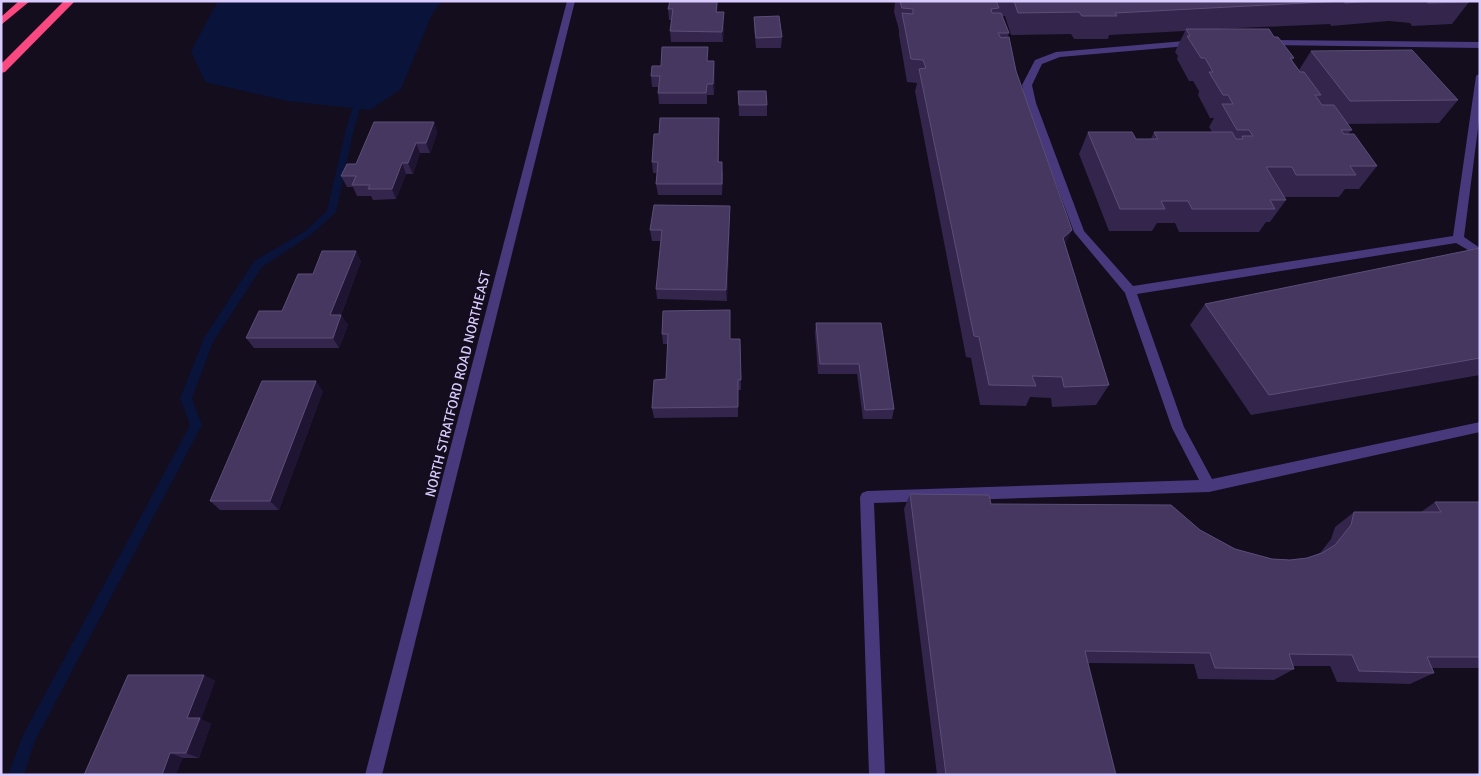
<svg xmlns="http://www.w3.org/2000/svg" width="1481" height="776" viewBox="0 0 1481 776" font-family="Signika,sans-serif">
<rect width="100%" height="100%" fill="#130d1e"/>
<path fill="#0a133a" d="M218,1H442L432,14L401,89L370,110L288,101L205,82L191,51Z"/>
<g fill="none" stroke-linecap="round" stroke-linejoin="round">
<path fill="#0a133a" fill-rule="evenodd" d="M357,93H363L364,95L354,129L336,212L311,235L262,267L213,342L192,398L202,425L34,743L24,775H8L23,735L190,425L180,398L204,338L254,261L305,231L327,211L346,129Z"/>
<g fill="#47397c" fill-rule="evenodd">
<path d="M567,1H575L382,775H365Z"/>
<path d="M1196,40L1200,43L1199,45L1060,57L1042,64L1032,85L1036,103L1084,231L1133,286L1453,236L1476,76L1480,73V113L1464,237L1480,248V257L1456,243L1137,294L1184,427L1212,479L1480,422V432L1209,492L874,503L885,775H869L860,497L862,493L867,491L1199,480L1172,428L1125,293L1074,232L1026,103L1022,85L1035,60L1056,52Z"/>
<path d="M1268,40L1480,42V48L1265,45L1264,43Z"/>
</g>
<g fill="#fa4980" fill-rule="evenodd">
<path d="M19,1H30L1,25V17Z"/>
<path d="M64,1H75L5,72L1,73V64Z"/>
</g>
</g>
<g fill="#33254c">
<path d="M670,1H718L717,12L724,23L723,42H671L670,31L672,20H669L668,9Z"/>
<path d="M895,1H1469V2L1452,24L1412,26L1410,23L1389,21L1331,26L1330,24L1217,29L1274,37L1294,58L1292,61L1299,70L1311,51L1458,100L1439,123L1347,124L1352,130L1348,134L1377,166L1359,189H1345L1339,197H1284L1286,200L1270,222H1266L1259,232H1179L1175,223H1157L1152,231H1109L1079,154L1088,132L1136,139H1151L1154,132H1212L1209,127L1214,118H1210L1198,95L1199,91L1193,81H1189L1177,59L1178,56L1175,52L1185,31L1109,35L1108,39H1074L1071,34L1011,35L1005,16H1002L1009,33L1007,38L1016,71L1065,244L1109,385L1096,405L1052,407L1051,398L1030,397L1026,406L980,405L971,358L966,357L915,91L917,83L907,82L899,35V30L894,12Z"/>
<path d="M754,17L782,37L781,48H756L754,28Z"/>
<path d="M708,61H714L715,72L714,95H707V104H659L658,93L659,87H652L651,76L661,66Z"/>
<path d="M738,91L767,105V116H739Z"/>
<path d="M434,122L437,133L430,153H420L413,174H406L396,199L373,200L371,196H357L353,187H347L341,176L356,164Z"/>
<path d="M719,128V162L723,173L722,195H658L656,184L657,173H653L652,162Z"/>
<path d="M730,217L727,301L657,299L656,289L661,241H652L650,230Z"/>
<path d="M1480,248V375L1251,415L1190,325L1205,304Z"/>
<path d="M361,261L341,315L348,325L339,348H254L246,338L282,311L313,274Z"/>
<path d="M663,311L730,339H740L741,390H738V417L654,418L652,408L666,379L668,344H663L662,334Z"/>
<path d="M816,323H881L894,409L892,419H863L857,374H818L815,333Z"/>
<path d="M323,391L279,510H220L210,501Z"/>
<path d="M910,494L1200,530L1235,549L1272,559L1290,560L1307,558L1320,553L1331,539L1335,527L1354,512H1421L1435,502H1480V668H1432L1434,673L1410,684L1337,682L1330,666H1293L1294,669L1274,680L1198,679L1194,664L1088,663L1116,775H937L904,509Z"/>
<path d="M204,675L215,681L201,719L211,724L199,758H183L84,775Z"/>
</g>
<g fill="#1f1432">
<path d="M724,12V23L723,42L722,32Z"/>
<path d="M714,61L715,72L714,95L713,84Z"/>
<path d="M434,122L437,133L430,153L426,143Z"/>
<path d="M416,143L420,153L413,174L408,163Z"/>
<path d="M402,163L406,174L396,199L392,189Z"/>
<path d="M730,206V217L727,301L726,290Z"/>
<path d="M1072,230L1062,252L1063,238Z"/>
<path d="M356,251L361,261L337,325L330,315Z"/>
<path d="M341,315L348,325L339,348L333,338Z"/>
<path d="M316,381L323,391L279,510L270,501Z"/>
<path d="M204,675L215,681L201,719L211,724L199,758L186,753L187,718Z"/>
<path d="M170,753L183,758L176,775H162Z"/>
</g>
<g fill="#45375f" stroke="#5c4e78">
<path d="M670,1H717L716,12H724L722,32L670,31L673,9H668Z"/>
<path d="M900,1H996L999,8L991,9L992,13H1001L1009,33H998L1001,38L1009,37L1016,71L1072,230L1063,238L1109,385L1064,387L1062,377L1032,376L1036,386L989,385L979,337L974,336L919,69L926,68L923,60L911,59L902,13L913,14V9L902,8Z"/>
<path d="M1014,1H1374L1345,3L1344,1L1115,13L1117,16H1082L1079,12L1018,13Z"/>
<path d="M1426,1H1469V2L1428,3Z"/>
<path d="M779,16L782,37L756,38L754,17Z"/>
<path d="M1186,29H1269L1274,37H1278L1294,58H1290L1300,72H1304L1321,95H1315L1322,105H1334L1352,130H1341L1344,134H1354L1377,166H1350L1356,175H1296L1292,167H1266L1286,200H1270L1275,209H1192L1188,201H1161L1165,209H1120L1088,132H1132L1136,139H1158L1154,132H1232L1236,139H1243L1242,136H1253L1249,130H1237L1222,104H1233L1228,95H1223L1209,72H1213L1205,58H1201L1187,36H1190Z"/>
<path d="M662,47H708L707,61H714L713,84H707L706,93H658L660,76H651L652,66H661Z"/>
<path d="M1412,50L1458,100L1350,101L1311,51Z"/>
<path d="M738,91H766L767,105H739Z"/>
<path d="M660,118H719L718,162H722V184H656L658,162H652L654,134H659Z"/>
<path d="M374,122H434L426,143H416L408,163H402L392,189H368L370,185H352L356,176H341L347,164H356Z"/>
<path d="M654,205L730,206L726,290L656,289L662,230H650Z"/>
<path d="M1480,248V358L1269,395L1205,304Z"/>
<path d="M322,251H356L330,315H341L333,338H246L259,311H282L298,274H313Z"/>
<path d="M730,310V339H740L741,380H738V407L652,408L654,380L666,379L668,334H662L663,311Z"/>
<path d="M816,323H881L894,409L865,410L859,364H820Z"/>
<path d="M262,381H316L270,501H210Z"/>
<path d="M910,494L989,495L991,504L1171,505L1200,530L1235,549L1272,559L1290,560L1307,558L1322,553L1335,545L1351,525L1354,512H1441L1435,502H1480V657H1427L1434,673L1359,671L1352,655L1289,654L1294,669L1215,668L1210,653L1085,651L1116,775H946Z"/>
<path d="M128,675H204L187,718H200L186,753H170L162,775H84Z"/>
</g>
<g text-anchor="middle" dominant-baseline="central" stroke-width="5" stroke-linejoin="round" paint-order="stroke">
<g font-size="14" fill="#d9cbfe" stroke="#130d1e">
<text transform="translate(458 384) rotate(-76)">NORTH STRATFORD ROAD NORTHEAST</text>
</g>
</g>
<rect width="1481" height="776" fill="none" stroke="#d9cbfe" stroke-width="5"/>
</svg>
